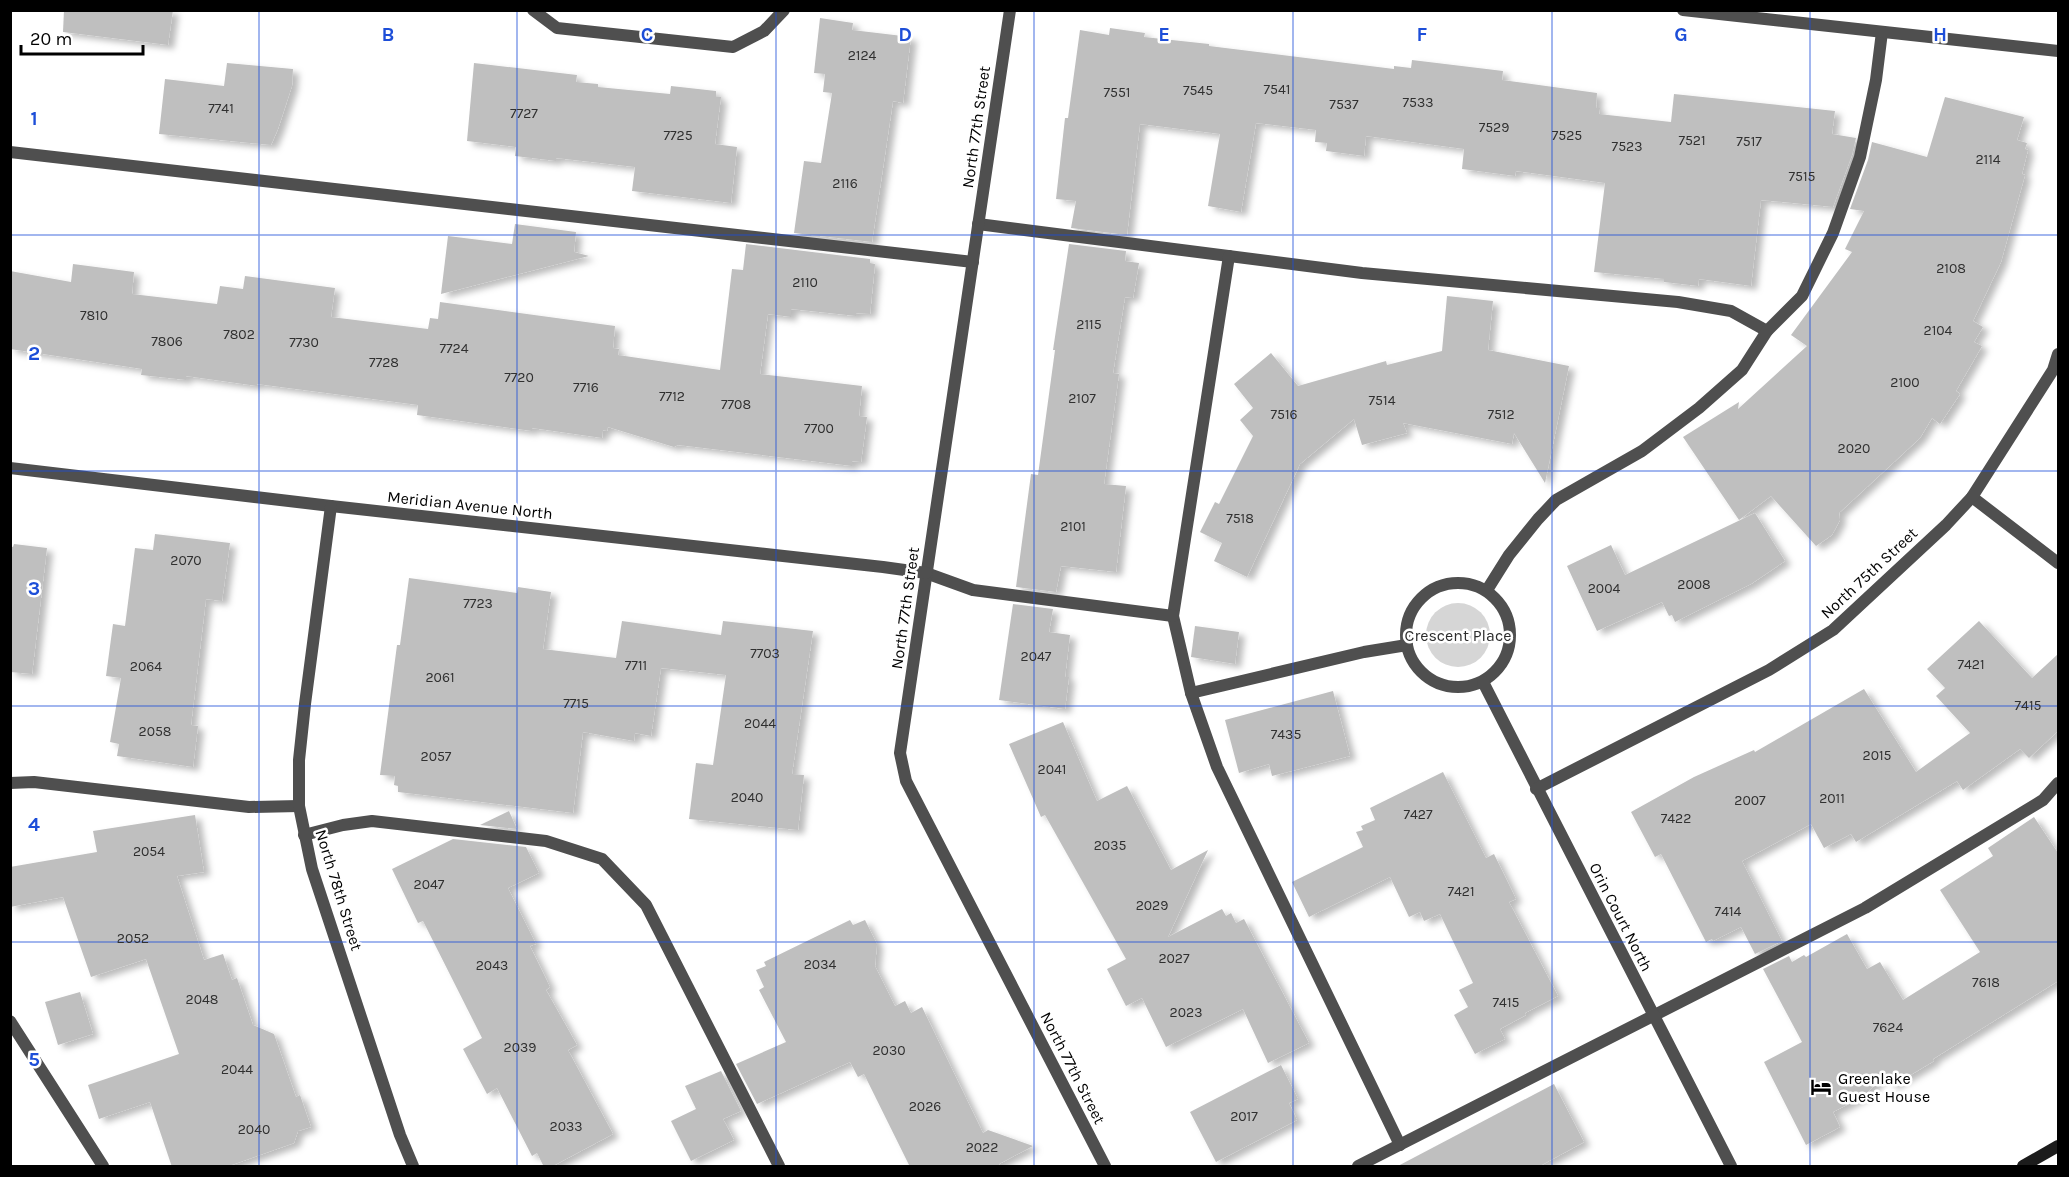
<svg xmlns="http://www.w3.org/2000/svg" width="2069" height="1177" viewBox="0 0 2069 1177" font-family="Karla,sans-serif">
<defs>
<filter id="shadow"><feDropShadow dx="6" dy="4" stdDeviation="3" flood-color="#0004"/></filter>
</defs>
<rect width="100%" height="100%" fill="#fff"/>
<circle fill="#d6d6d6" cx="1458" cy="635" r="32"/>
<g fill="#bfbfbf" filter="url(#shadow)">
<path d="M64,10H173L168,45L63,32Z"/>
<path d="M820,18L853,23L852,30L911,37L903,103L893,101L872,242L794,233L804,161L821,163L832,93L823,92L825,74L814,73Z"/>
<path d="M1110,28L1145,33L1144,37L1209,44V46L1394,69V66L1411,68L1412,60L1503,71L1502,80L1597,93L1596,108H1600L1599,114L1671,122L1674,94L1835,111L1832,134L1856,138L1852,155L1833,207L1761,200L1751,286L1699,279L1698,286L1664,282V279L1594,272L1605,183L1516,171L1515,176L1462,169L1464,149L1366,136L1364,156L1326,151L1327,143L1315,142L1316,130L1256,123L1241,212L1208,206L1220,134L1140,124L1127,235L1071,228L1076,201L1056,199L1065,118H1068L1080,30L1109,35Z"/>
<path d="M227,63L293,69L292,86L278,129L271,145L159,134L165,79L224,86Z"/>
<path d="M474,63L577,75L576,82L598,84V87L670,94L671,86L716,91V97H721L715,144L737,147L731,203L632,191L635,167L556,158V161L515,156L516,147L467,141Z"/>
<path d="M1945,97L2024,117L2017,140L2027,143L2025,149L2028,150L2022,174L2025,175L2001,262L1973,321L1983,327L1974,342L1982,346L1956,391L1960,394L1940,424L1932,418L1920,438L1839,513L1840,520L1832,535L1816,546L1771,496L1739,520L1683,437L1739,402L1738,409L1807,346L1791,335L1852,252L1845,249L1864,211L1850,209L1868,160L1872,142L1927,157Z"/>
<path d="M515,224L576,232L574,252L589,256L441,294L448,236L512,244Z"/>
<path d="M746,244L870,259V263L875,264L870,314L856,313V316L791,309V317L768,314L760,374L862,386L859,416L867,417L861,462L852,461V466L678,445L674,447L608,427L607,431L603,430L602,438L532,428V431L417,415L418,405L257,384V386L186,376V380L141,375L142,369L10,349V271L71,282L73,264L134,272L132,294L217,304L220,286L243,289L245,276L335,288L331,317L428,329L430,318L438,319L440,302L615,326L613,348L619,349L618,355L720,370L732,269L743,270Z"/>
<path d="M1069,244L1126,251L1125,261L1139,263L1133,298L1125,297L1113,373L1119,374L1104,484L1126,486L1116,572L1061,566L1056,592L1016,587L1031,474L1038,475L1055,350H1053Z"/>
<path d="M1447,296L1493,301L1488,350L1569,366L1545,483L1514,433L1512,444L1403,423L1407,433L1362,445L1354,419L1300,464L1247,577L1214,561L1222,543L1200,532L1215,502L1219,504L1253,436L1240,420L1253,408L1234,384L1271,353L1298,386L1386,361L1387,365L1442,351Z"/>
<path d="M1755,513L1785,561L1751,584L1675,622L1672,615L1669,616L1662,602L1597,631L1567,566L1611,545L1625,575Z"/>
<path d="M155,534L230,543L222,601L206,599L191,725L198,726L193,767L117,756L119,744L110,742L121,678L106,676L113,624L125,626L135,548L153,550Z"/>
<path d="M14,544L47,548L32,674L10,672V546L13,547Z"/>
<path d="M409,578L517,593L518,587L551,592L543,649L616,658L622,621L721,635L723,621L813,631L792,774L804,775L798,830L689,819L696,763L713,765L726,675L661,668L651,736L635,733L634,741L583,732L573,813L398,792V786L394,785L395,776L380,775L397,645H400Z"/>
<path d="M1013,604L1053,609L1049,632L1070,635L1065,677H1069L1065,709L999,700Z"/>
<path d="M1979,621L2032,678L2058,654V731L2029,758L2020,749L1963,790L1957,781L1856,842L1851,834L1824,848L1811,824L1742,861L1782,941L1755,954L1741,927L1713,941L1712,939L1706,942L1661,854L1655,857L1631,812L1694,777L1754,750L1755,752L1864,689L1916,772L1970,733L1936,696L1945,688L1927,669Z"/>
<path d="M1195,626L1239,632L1235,664L1191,657Z"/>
<path d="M1333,691L1350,756L1272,776L1269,764L1239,773L1225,720Z"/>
<path d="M1063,722L1097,801L1127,786L1171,870L1208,850L1168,937L1222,909L1226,916L1231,913L1236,923L1244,919L1309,1043L1268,1063L1243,1009L1166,1047L1142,998L1126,1006L1107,969L1126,959L1045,815L1041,817L1009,744Z"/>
<path d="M1443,772L1486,858L1494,854L1516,899L1509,902L1558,996L1525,1013L1526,1015L1500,1029L1505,1039L1475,1054L1454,1015L1468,1007L1459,990L1473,983L1440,914L1424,921L1420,912L1409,917L1390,877L1309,917L1292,882L1363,847L1356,832L1363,830L1361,826L1375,820L1370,808Z"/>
<path d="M509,811L517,829L480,825Z"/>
<path d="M195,815L204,872L177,876L204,960L223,954L232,980L237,978L253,1025L274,1034L296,1097L300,1095L311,1127L298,1131L294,1143L226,1167H172L150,1102L99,1119L88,1085L179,1054L146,959L91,977L63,897L10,907V867L97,852L93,831Z"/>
<path d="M2034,817L2058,853V981L1933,1059L1934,1061L1892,1086L1885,1074L1864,1096L1833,1112L1840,1127L1806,1145L1764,1062L1802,1042L1763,969L1789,956L1792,962L1804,955L1806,957L1847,934L1867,969L1880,962L1903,1000L1980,952L1940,890L1993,856L1988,848Z"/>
<path d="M453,839L526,847L539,873L508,888L536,944L530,946L550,987L546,990L577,1045L568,1050L613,1134L551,1167H544L537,1153L532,1156L497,1088L487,1094L463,1049L482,1038L423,921L418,923L392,869Z"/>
<path d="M850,920L853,925L865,920L877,944L875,966L895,1006L905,1001L911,1013L922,1007L983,1133L988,1130L1033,1146L999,1164L1000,1167H910L864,1074L858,1077L850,1062L757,1104L736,1064L786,1042L759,990L764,987L756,970L766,966L764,962Z"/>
<path d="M80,992L93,1034L58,1045L45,1002Z"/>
<path d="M1281,1065L1298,1099L1289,1103L1297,1120L1216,1162L1190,1112Z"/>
<path d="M721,1071L741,1111L723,1119L734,1140L691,1161L671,1121L696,1109L685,1086Z"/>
<path d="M1554,1084L1584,1142L1538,1167H1396Z"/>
</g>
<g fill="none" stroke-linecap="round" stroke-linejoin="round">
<g stroke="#4f4f4f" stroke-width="12">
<path d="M533,10L557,28L733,47L764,31L784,10"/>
<path d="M10,152L973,262"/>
<path d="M978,224L1362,273L1678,302L1731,311L1767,331"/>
<path d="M1229,256L1173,616L1191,693L1217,767L1400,1145"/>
<path d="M926,573L973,590L1173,616"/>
<path d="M1487,590L1509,555L1538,519L1556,500L1642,451L1699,408L1742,370L1767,331L1802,296L1833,233L1860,157L1876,80L1882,32"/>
<path d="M1191,693L1364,652L1407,645"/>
<path d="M10,783L34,782L249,807L299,806"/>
<path d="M304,835L343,825L372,821L546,841L602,859L646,905L779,1166"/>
<path d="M10,1021L103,1166"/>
<path d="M1358,1166L1865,908L2043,800L2058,783"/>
</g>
<g stroke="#4f4f4f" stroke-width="12">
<path d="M1010,10L900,753L906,781L1105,1166"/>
<path d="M1683,10L2058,51"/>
<path d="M10,468L331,506L883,567L926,573"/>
<path d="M1972,497L2058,563"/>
<path d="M331,506L305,704L299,760V806L312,869L400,1135L413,1166"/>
<circle cx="1458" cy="635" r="52"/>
<path d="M1483,682L1731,1166"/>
<path d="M1536,789L1769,670L1833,630L1946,525L1972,497L2053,370L2058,354"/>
</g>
<path stroke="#1c1c1c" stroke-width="12" d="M2023,1166L2058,1146"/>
</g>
<path fill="none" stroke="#1d4ed8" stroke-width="1.5" stroke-opacity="0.55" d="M259,10V1166M517,10V1166M776,10V1166M1034,10V1166M1293,10V1166M1552,10V1166M1810,10V1166M10,235H2058M10,471H2058M10,706H2058M10,942H2058"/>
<defs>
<g id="hotel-bare" transform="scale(1.62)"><path d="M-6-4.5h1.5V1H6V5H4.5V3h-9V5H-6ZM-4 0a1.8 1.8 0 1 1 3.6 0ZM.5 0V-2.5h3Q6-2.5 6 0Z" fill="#000" stroke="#fff" stroke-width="2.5" paint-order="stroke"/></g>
</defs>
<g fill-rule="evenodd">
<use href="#hotel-bare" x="1821" y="1087"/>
</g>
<g text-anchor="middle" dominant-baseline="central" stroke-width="5" stroke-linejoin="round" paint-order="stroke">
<g font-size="14" fill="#303030">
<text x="862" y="55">2124</text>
<text x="1277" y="89">7541</text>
<text x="1198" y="90">7545</text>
<text x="1117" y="92">7551</text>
<text x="1418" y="102">7533</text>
<text x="1344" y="104">7537</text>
<text x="221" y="108">7741</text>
<text x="524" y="113">7727</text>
<text x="1494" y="127">7529</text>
<text x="678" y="135">7725</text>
<text x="1567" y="135">7525</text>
<text x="1692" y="140">7521</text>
<text x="1749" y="141">7517</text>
<text x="1627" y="146">7523</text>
<text x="1988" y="159">2114</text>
<text x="1802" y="176">7515</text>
<text x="845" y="183">2116</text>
<text x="1951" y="268">2108</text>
<text x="805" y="282">2110</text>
<text x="94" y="315">7810</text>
<text x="1089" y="324">2115</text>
<text x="1938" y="330">2104</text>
<text x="239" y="334">7802</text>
<text x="167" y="341">7806</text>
<text x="304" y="342">7730</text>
<text x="454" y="348">7724</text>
<text x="384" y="362">7728</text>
<text x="519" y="377">7720</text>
<text x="1905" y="382">2100</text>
<text x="586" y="387">7716</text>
<text x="672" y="396">7712</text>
<text x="1082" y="398">2107</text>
<text x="1382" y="400">7514</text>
<text x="736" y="404">7708</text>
<text x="1284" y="414">7516</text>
<text x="1501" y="414">7512</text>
<text x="819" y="428">7700</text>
<text x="1854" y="448">2020</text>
<text x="1240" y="518">7518</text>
<text x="1073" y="526">2101</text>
<text x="186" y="560">2070</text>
<text x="1694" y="584">2008</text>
<text x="1604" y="588">2004</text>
<text x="478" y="603">7723</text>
<text x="765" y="653">7703</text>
<text x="1036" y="656">2047</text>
<text x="1971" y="664">7421</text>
<text x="636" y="665">7711</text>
<text x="146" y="666">2064</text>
<text x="440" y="677">2061</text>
<text x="576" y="703">7715</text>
<text x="2028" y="705">7415</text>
<text x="760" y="723">2044</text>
<text x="155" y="731">2058</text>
<text x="1286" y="734">7435</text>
<text x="1877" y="755">2015</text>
<text x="436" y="756">2057</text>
<text x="1052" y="769">2041</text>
<text x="747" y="797">2040</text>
<text x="1832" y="798">2011</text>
<text x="1750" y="800">2007</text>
<text x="1418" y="814">7427</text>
<text x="1676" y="818">7422</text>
<text x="1110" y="845">2035</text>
<text x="149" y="851">2054</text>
<text x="429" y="884">2047</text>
<text x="1461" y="891">7421</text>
<text x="1152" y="905">2029</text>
<text x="1728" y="911">7414</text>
<text x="133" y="938">2052</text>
<text x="1174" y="958">2027</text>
<text x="820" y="964">2034</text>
<text x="492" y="965">2043</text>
<text x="1986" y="982">7618</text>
<text x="202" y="999">2048</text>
<text x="1506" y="1002">7415</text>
<text x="1186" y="1012">2023</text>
<text x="1888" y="1027">7624</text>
<text x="520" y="1047">2039</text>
<text x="889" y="1050">2030</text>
<text x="237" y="1069">2044</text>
<text x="925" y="1106">2026</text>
<text x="1244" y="1116">2017</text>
<text x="566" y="1126">2033</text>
<text x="254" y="1129">2040</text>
<text x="982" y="1147">2022</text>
</g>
<g font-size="16" fill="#000" stroke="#fff">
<text transform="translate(976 127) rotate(-82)">North 77th Street</text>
<text transform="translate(470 505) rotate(6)">Meridian Avenue North</text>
<text transform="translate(1869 573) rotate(-43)">North 75th Street</text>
<text transform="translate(905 608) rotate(-82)">North 77th Street</text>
<text transform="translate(339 890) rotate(73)">North 78th Street</text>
<text transform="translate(1621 917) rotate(63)">Orin Court North</text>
<text transform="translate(1073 1068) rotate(63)">North 77th Street</text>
</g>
<g font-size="16" fill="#2d2d2d" stroke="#fff">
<text x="1458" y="635">Crescent Place</text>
</g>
<g font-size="16" fill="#000" stroke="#fff" text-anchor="start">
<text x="1838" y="1078">Greenlake<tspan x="1838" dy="18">Guest House</tspan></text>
</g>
</g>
<g font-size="20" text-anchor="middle" font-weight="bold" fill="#1d4ed8" stroke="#fff" stroke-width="5" stroke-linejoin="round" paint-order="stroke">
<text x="388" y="41">B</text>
<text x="647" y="41">C</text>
<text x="905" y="41">D</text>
<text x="1164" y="41">E</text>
<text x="1422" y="41">F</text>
<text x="1681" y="41">G</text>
<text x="1940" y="41">H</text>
<text x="34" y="125">1</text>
<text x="34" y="360">2</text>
<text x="34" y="595">3</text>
<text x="34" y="831">4</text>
<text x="34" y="1066">5</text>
</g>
<rect width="2069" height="1177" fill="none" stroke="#000000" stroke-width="24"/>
<path d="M21 45v9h122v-9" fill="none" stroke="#000000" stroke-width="3"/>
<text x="30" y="45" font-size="18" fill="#000000" stroke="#ffffff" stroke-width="4.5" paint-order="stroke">20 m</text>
</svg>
